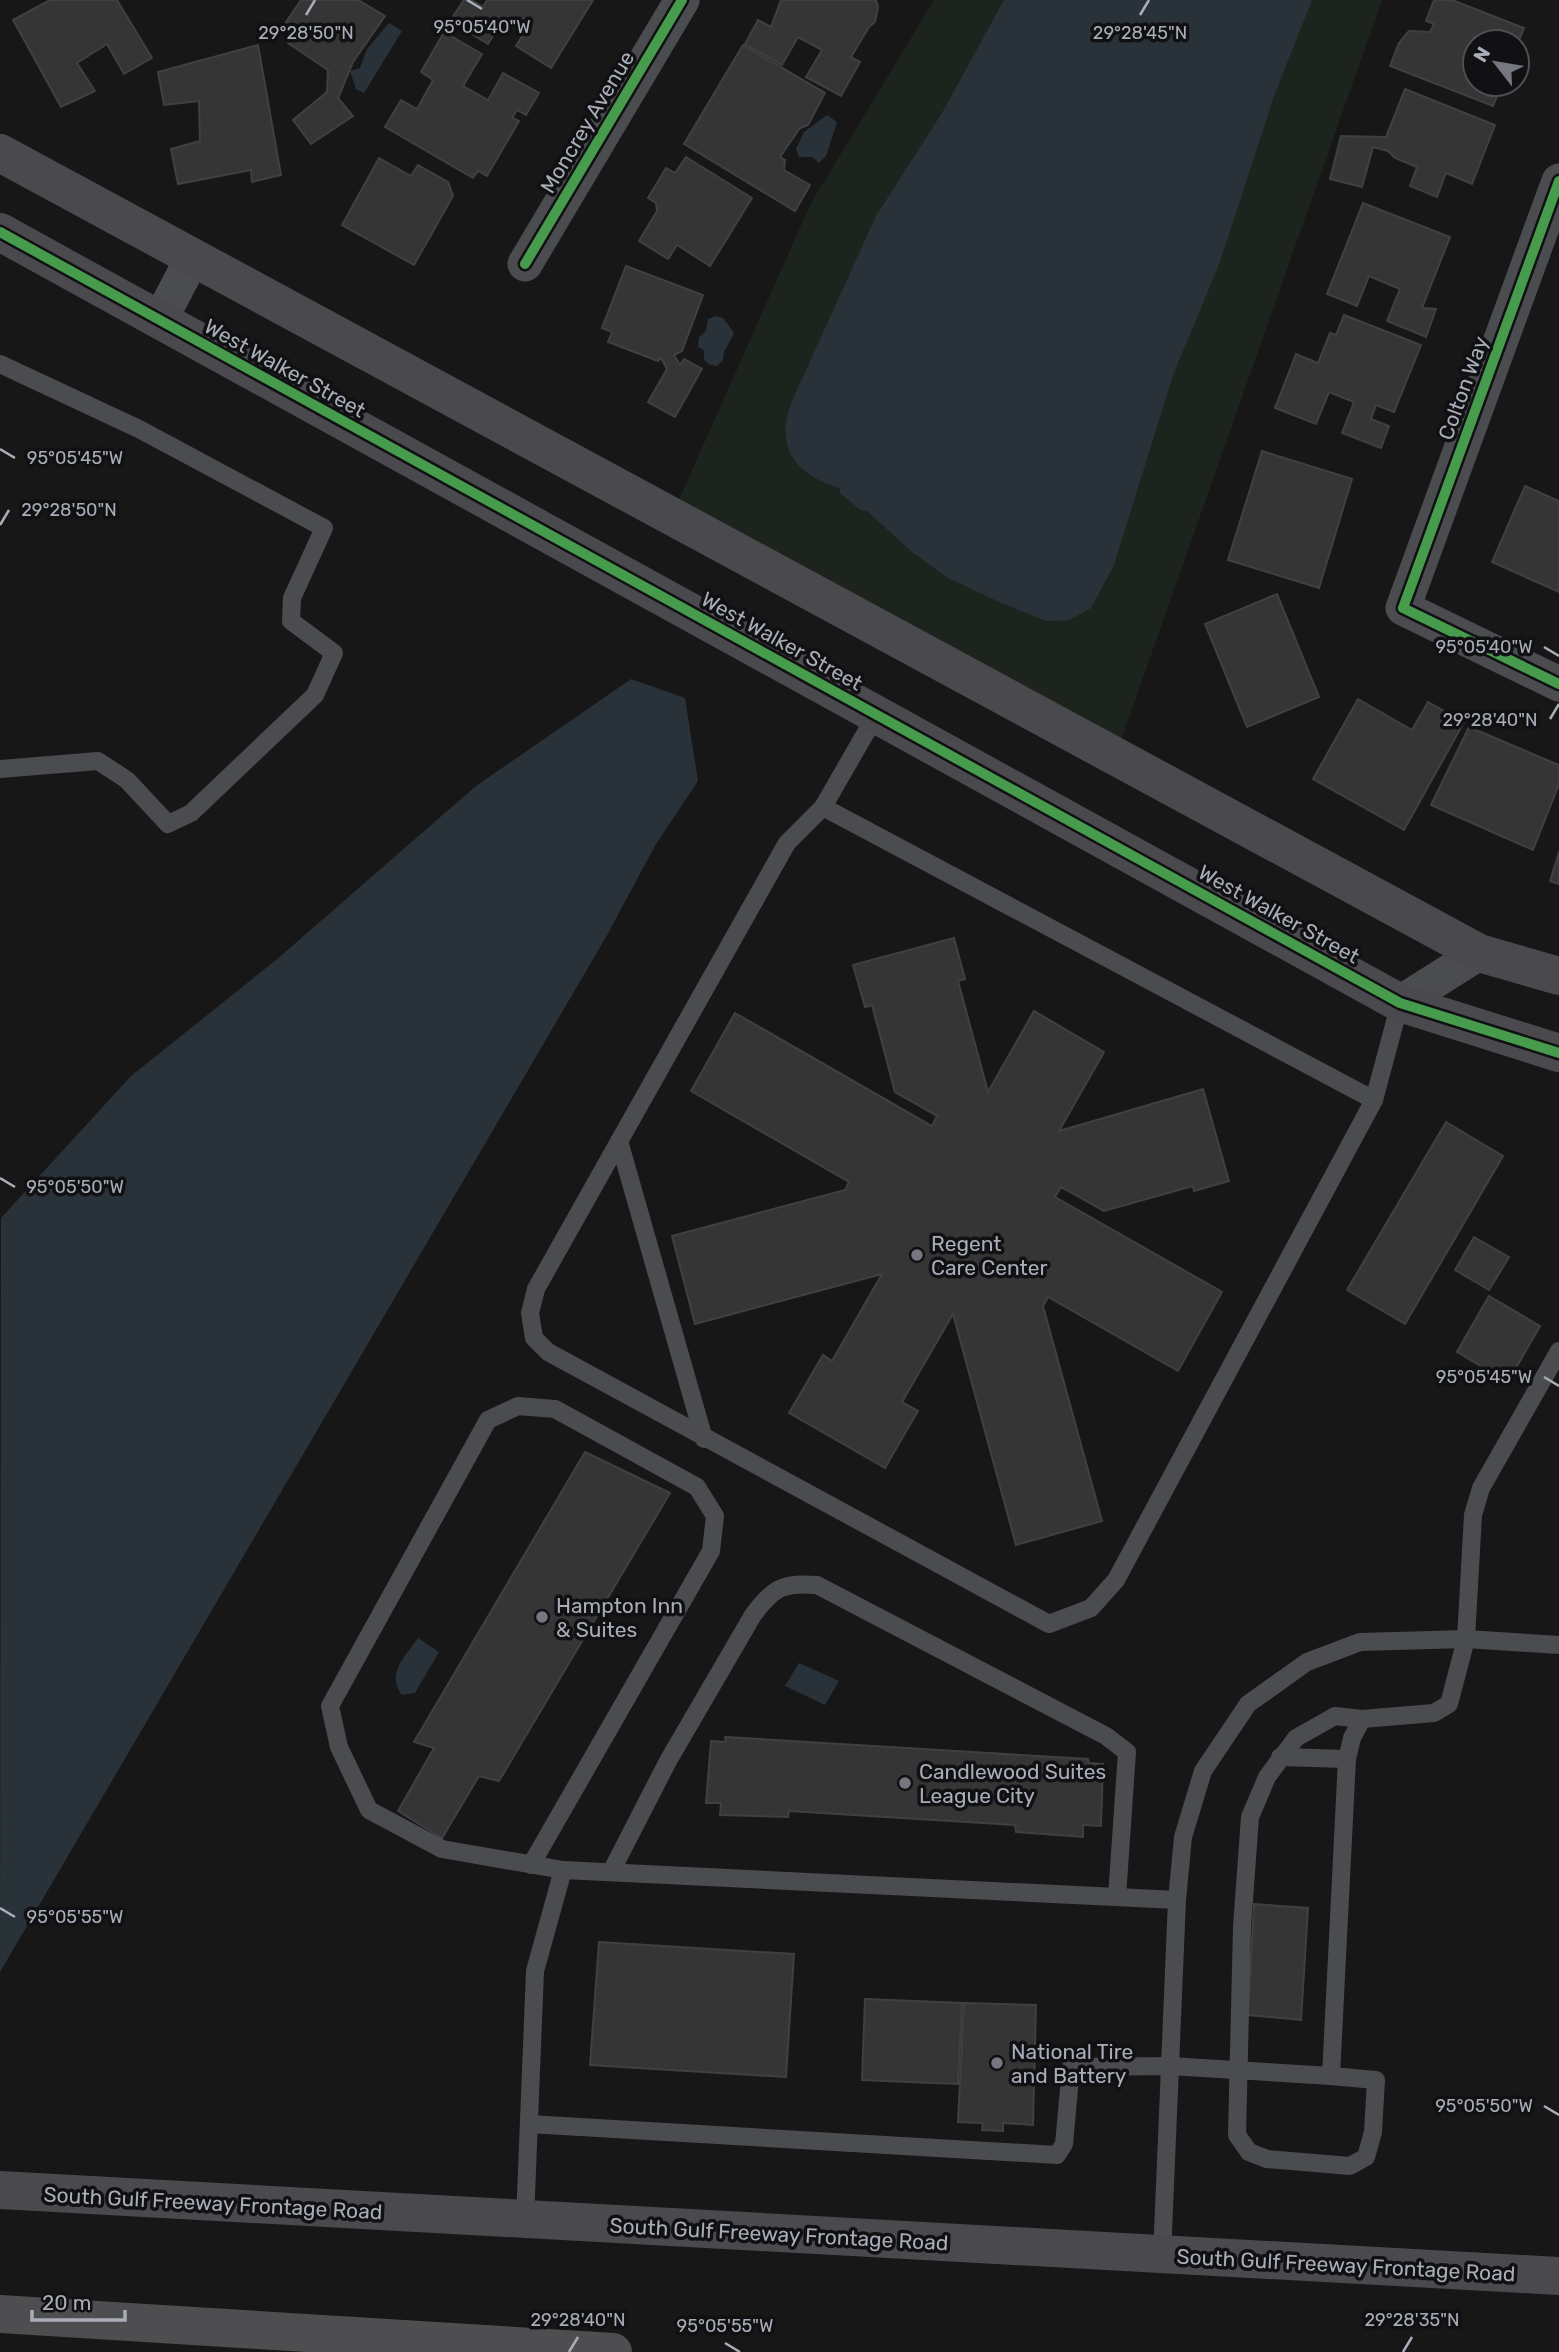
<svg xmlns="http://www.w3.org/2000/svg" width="1559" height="2352" viewBox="0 0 1559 2352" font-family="Rubik,sans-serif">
<rect width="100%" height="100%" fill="#171717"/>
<path fill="#1d241e" d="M934,0H1382L1120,743L677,504L811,203Z"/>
<g fill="#2a3239">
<path d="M1004,0H1312L1274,96L1220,262L1173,375L1114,565L1091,608L1069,620L1046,621L995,600L948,578L912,552L867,511H862L840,493V488C795,475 774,447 792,401L876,216L942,113Z"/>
<path d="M389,23L402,31L364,93L356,89L350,71L360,68L367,49Z"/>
<path d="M827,115L837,122L826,156L819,163L812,157H799L796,149L804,132Z"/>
<path d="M716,316L723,318L734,333L724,352L723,360L717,366L710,365L704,360V350L698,347L699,337L706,331L708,319Z"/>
<path d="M631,679L685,698L698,781L656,844L606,937L0,1972L1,1218L131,1076L276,960L476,786Z"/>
<path d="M418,1638L439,1652L415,1693L402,1695C386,1673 405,1657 418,1638Z"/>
<path d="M799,1663L839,1681L825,1705L785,1686Z"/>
</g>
<g fill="#353536" stroke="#3f4043" stroke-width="2">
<path d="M50,0H117L152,58L124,74L107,44L77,63L95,91L61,107L13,20Z"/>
<path d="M301,0H358L385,16L353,62L338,98L353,116L311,144L293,120L327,92L328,70L288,43L293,36L282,28Z"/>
<path d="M464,0H471L483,7L487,0H593L551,68L516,46L524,33L503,20L488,44L450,21Z"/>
<path d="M781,0H876L878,7L875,22L869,27L851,57L860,62L841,96L806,77L822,50L798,37L782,65L745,44L758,20L771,27Z"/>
<path d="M1434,0H1452L1524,28L1517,45V42H1475V84H1502L1493,106L1390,66L1399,43L1409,31L1430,32L1434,24L1426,21Z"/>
<path d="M444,32L482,54L463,86L488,100L503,73L539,93L526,115L517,110L512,118L519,121L487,176L478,171L473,178L385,127L401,100L417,109L433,80L421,72Z"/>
<path d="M258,45L281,175L252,182L251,170L178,184L171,149L200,141L199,101L164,105L158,72Z"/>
<path d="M743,45L825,93L808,125L800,128L780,157L785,160L784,170L810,185L795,211L684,144Z"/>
<path d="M1405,89L1495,125L1472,184L1446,173L1437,197L1410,186L1417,167L1395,158L1388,151L1373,147L1362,187L1330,179L1341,136L1386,137Z"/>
<path d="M686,157L752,198L710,266L677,245L668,259L639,241L657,211L656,203L648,198L666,168L675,173Z"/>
<path d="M379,158L411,176L418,165L448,182L453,196L414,265L342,225Z"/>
<path d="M1363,203L1450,237L1422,308L1436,309L1426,337L1387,321L1400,289L1369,276L1357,306L1327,294Z"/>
<path d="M626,266L703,295L682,351L674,355L680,365L684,359L702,369L675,417L648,402L667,369L661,358L658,361L608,342L612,332L602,328Z"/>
<path d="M1344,315L1421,345L1394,412L1376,405L1371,419L1389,426L1381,448L1342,433L1354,402L1329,392L1316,424L1275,408L1296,354L1318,363L1330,333L1336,335Z"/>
<path d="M1262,451L1352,479L1319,588L1228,560Z"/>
<path d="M1525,486L1559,501V592L1492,562Z"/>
<path d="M1277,594L1319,697L1247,727L1205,624Z"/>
<path d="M1358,699L1412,730L1428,702L1464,722L1404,830L1313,779Z"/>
<path d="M1469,727L1559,765V784L1533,850L1431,805Z"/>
<path d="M1559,852V884L1550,881Z"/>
<path d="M954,938L965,979L958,981L988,1092L1034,1011L1104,1052L1059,1131L1203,1089L1229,1181L1194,1191L1193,1186L1104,1211L1061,1187L1055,1197L1222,1292L1178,1371L1048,1297L1043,1306L1102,1521L1016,1545L953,1314L902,1402L918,1411L885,1468L789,1413L823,1355L832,1361L882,1274L695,1324L672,1236L845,1190L849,1182L691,1091L735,1013L932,1126L937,1116L895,1092L872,1005L865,1007L853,965Z"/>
<path d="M1446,1122L1503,1156L1405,1324L1347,1290Z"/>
<path d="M1474,1237L1509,1257L1489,1290L1455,1270Z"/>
<path d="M1489,1296L1540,1326L1508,1382L1457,1352Z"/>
<path d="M585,1452L670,1493L499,1781L479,1776L442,1838L398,1811L434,1748L414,1742Z"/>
<path d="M725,1737L1088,1759L1089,1763L1103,1764L1101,1826L1083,1825V1837L1016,1832L1015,1825L789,1811L788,1817L720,1815L721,1803H706L711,1741L726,1742Z"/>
<path d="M1254,1904L1308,1908L1301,2020L1248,2015Z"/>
<path d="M599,1942L794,1954L786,2077L590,2065Z"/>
<path d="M865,1999L962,2003L958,2084L862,2080Z"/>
<path d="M964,2003L1036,2005L1033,2125L1003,2123V2131L982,2130L983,2123L958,2122Z"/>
</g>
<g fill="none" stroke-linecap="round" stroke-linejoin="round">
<g stroke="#4b4c50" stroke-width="18">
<path d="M0,364L139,429L324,528L292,598L291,621L334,653L315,695L191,813L168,824L127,780L98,761L0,769"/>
<path d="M876,715L823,807L787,843L536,1289L530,1313L534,1338L548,1352L1049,1624L1091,1608L1116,1580L1374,1100L1400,1003"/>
<path d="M823,807L1374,1100"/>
<path d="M619,1141L704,1439"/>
<path d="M1280,1757L1347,1759"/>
<path d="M531,1865L711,1551L715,1516L697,1487L555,1409L518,1406L488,1420L330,1706L339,1747L369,1810L442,1849L563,1870L1177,1900"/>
<path d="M611,1872L668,1761L753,1615C773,1588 783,1582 817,1585L1106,1736L1127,1752L1117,1897"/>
<path d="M1331,2076L1376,2080L1373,2132L1366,2157L1350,2166L1267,2159L1249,2152L1237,2135L1242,1927L1250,1817L1267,1777L1296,1738L1335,1716L1362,1719"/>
<path d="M529,2124L1057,2155L1064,2144L1071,2067L1170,2066L1331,2076L1347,1759L1352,1738L1362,1719L1434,1713L1449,1704L1466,1639L1473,1515L1481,1488L1559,1351"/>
<path d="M525,2220L535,1971L563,1870"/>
<path d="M1162,2256L1177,1900L1183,1837L1203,1771L1248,1704L1307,1662L1360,1642L1466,1639L1559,1645"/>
</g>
<g stroke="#4b4c50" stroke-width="35">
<path d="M1559,181L1403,608L1559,684"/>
<path d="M525,264L682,0"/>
<path d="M160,320L193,257"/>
<path d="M1400,1003L1479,953"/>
</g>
<g stroke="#4a4a4e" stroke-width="38">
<path d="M0,153L1479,953L1559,976"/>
<path d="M0,232L1400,1003L1559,1053"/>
<path d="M0,2190L1559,2276"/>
</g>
<path stroke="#4e4e51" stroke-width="38" d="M0,2314L613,2352"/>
<g stroke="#111113" stroke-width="15">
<g id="cycleway">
<path d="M1559,181L1403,608L1559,684"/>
<path d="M0,232L1400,1003L1559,1053"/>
<path d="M525,264L682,0"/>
</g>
</g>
<use href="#cycleway" stroke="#469c4c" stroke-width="10"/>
</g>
<path fill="none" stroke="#a8adb8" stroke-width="2.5" d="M467,0L482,9M306,15L315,0M1140,15L1149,0M0,449L15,458M0,525L9,510M1544,647L1559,656M1550,719L1559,704M0,1178L15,1187M1544,1377L1559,1386M0,1908L15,1917M1544,2106L1559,2115M725,2343L740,2352M569,2352L578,2337M1403,2352L1412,2337"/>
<g fill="#757880" stroke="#111113" stroke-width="2.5">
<circle cx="917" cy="1255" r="7"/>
<circle cx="542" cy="1617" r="7"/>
<circle cx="905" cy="1783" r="7"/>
<circle cx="997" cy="2063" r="7"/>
</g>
<g text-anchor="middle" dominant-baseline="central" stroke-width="7" stroke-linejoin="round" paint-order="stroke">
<g font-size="21" fill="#a8adb8" stroke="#111113">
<text transform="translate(587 122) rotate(-59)">Moncrey Avenue</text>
<text transform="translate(285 368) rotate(29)">West Walker Street</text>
<text transform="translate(1463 388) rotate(-70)">Colton Way</text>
<text transform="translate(782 641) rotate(29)">West Walker Street</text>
<text transform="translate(1279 914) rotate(29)">West Walker Street</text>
<text transform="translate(213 2203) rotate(3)">South Gulf Freeway Frontage Road</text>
<text transform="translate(779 2234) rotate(3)">South Gulf Freeway Frontage Road</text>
<text transform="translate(1346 2265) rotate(3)">South Gulf Freeway Frontage Road</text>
</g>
<g font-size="21" fill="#a8adb8" stroke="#111113" text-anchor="start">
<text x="931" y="1243">Regent<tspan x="931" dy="24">Care Center</tspan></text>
<text x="556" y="1605">Hampton Inn<tspan x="556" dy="24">&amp; Suites</tspan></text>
<text x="919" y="1771">Candlewood Suites<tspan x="919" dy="24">League City</tspan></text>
<text x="1011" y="2051">National Tire<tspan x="1011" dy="24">and Battery</tspan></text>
</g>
</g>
<g font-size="18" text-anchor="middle" fill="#a8adb8" stroke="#111113" stroke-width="7" stroke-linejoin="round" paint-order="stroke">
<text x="482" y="33">95°05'40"W</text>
<text x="306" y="39">29°28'50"N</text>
<text x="1140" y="39">29°28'45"N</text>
<text x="75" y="464">95°05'45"W</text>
<text x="69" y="516">29°28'50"N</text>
<text x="1484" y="653">95°05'40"W</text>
<text x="1490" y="726">29°28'40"N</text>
<text x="75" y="1193">95°05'50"W</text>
<text x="1484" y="1383">95°05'45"W</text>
<text x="75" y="1923">95°05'55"W</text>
<text x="1484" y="2112">95°05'50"W</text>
<text x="578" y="2326">29°28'40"N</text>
<text x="1412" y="2326">29°28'35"N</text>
<text x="725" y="2332">95°05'55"W</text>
</g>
<g transform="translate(1496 63) rotate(301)"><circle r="33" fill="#111113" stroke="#4d4f55" stroke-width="2"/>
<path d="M0-5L12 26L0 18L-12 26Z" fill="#757880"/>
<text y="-10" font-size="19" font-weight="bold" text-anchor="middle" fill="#a8adb8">N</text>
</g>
<path d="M32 2310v10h93v-10" fill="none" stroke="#a8adb8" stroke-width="3.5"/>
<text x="42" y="2310" font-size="21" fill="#a8adb8" stroke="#111113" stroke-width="5" paint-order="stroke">20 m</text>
</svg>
